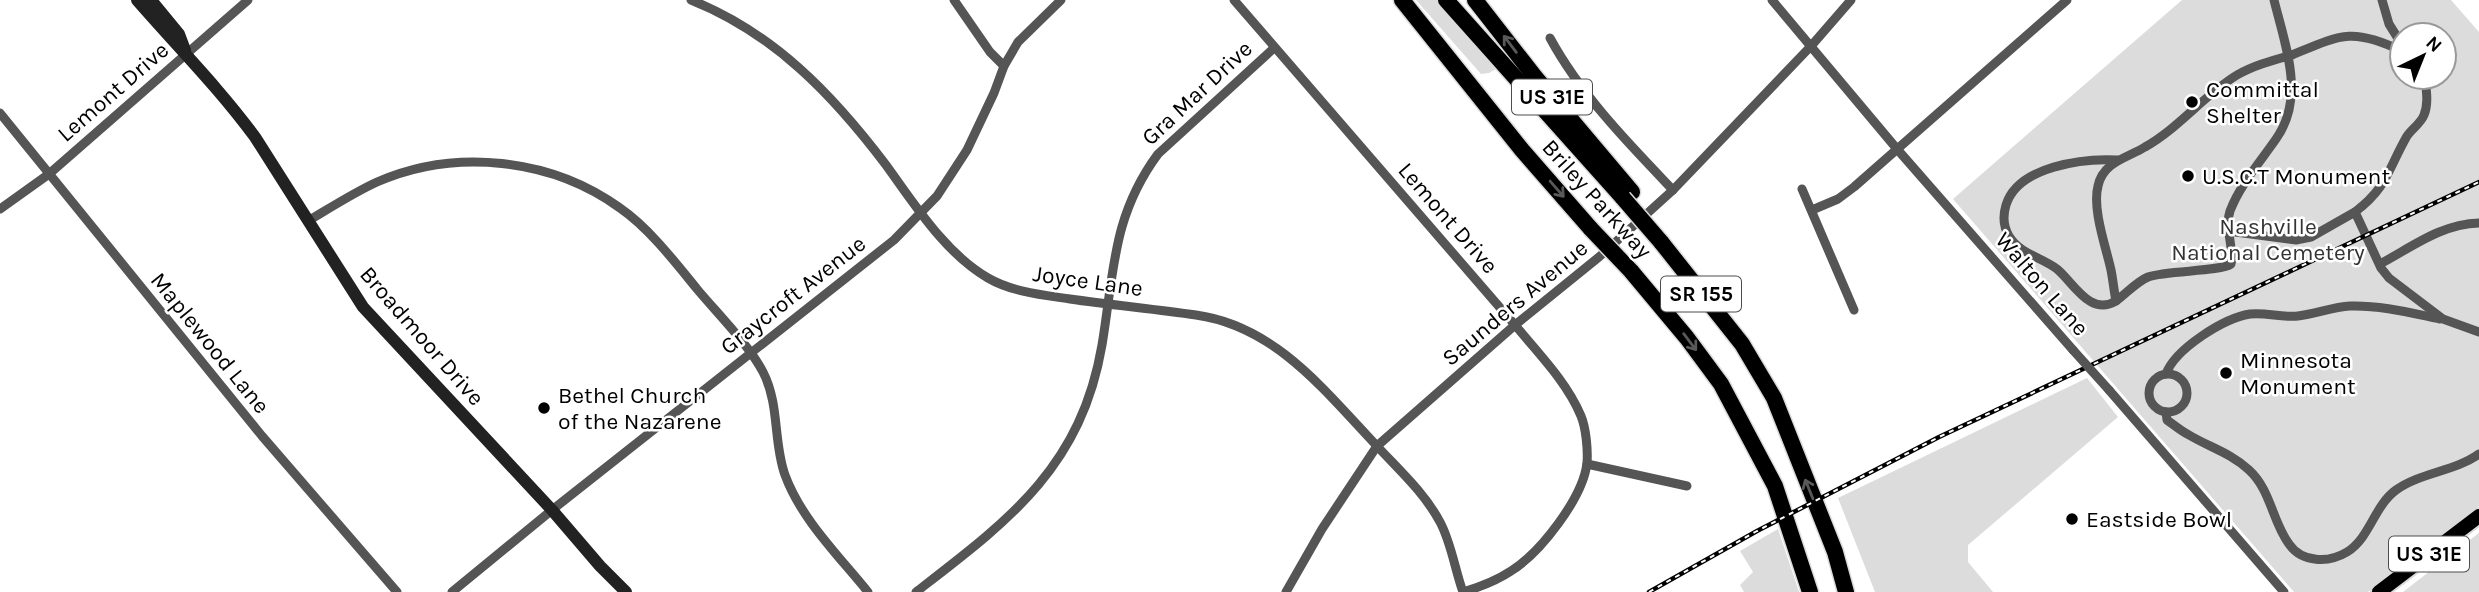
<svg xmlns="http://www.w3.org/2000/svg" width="2479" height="592" viewBox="0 0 2479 592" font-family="Karla,sans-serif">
<rect width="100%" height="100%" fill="#fff"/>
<g fill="#dcdcdc" fill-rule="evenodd">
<path d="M1416,0H1441L1496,69L1489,73L1481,74Z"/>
<path d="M2182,0H2451L2479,32V506L2368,592H2294L1953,199ZM2402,35H2444V77H2402Z"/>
<path d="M2087,378L2118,417L1968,545V562L1993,592H1875L1838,498Z"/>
<path d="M1778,529L1799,592H1744L1740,585L1753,572L1740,551Z"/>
<path d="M2479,533V592H2403Z"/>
</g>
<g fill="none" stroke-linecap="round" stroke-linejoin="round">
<g stroke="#dbdbdb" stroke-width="18">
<path id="primary" d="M2379,592L2479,516"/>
</g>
<g stroke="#dbdbdb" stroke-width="19">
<g id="highway">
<path d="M1402,0L1522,150L1591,229"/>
<path d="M1446,0L1623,198"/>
<path d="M1475,0L1535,77L1632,192"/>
<path d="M1661,242L1742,344L1774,398L1835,552L1846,592"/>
<path d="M1631,271L1687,338L1721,384L1775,486L1810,592"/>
</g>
</g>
<g stroke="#555" stroke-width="9">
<path d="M691,0C774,33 833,95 886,165C915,205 945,253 988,278C1012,292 1043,295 1070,299C1112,305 1154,309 1196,315C1275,326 1324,390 1376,445C1398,469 1424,492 1440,522C1451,542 1455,570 1463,592C1480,587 1496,581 1511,571C1540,553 1583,498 1587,463C1588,450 1586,428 1581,416C1567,382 1538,353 1515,325L1234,0"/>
<path d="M954,0L990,52L1004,66"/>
<path d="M1772,0L1897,149L2073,350"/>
<path d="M2274,0C2285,45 2306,97 2276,139C2260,162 2240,185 2230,211C2224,229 2235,250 2231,264C2220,272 2167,270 2148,277C2136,282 2126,294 2116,301C2114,291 2113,280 2111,270C2106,247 2092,209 2098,186C2103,162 2127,158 2145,147C2179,128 2204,95 2237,75C2254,65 2274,60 2292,55C2340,35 2352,27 2402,51"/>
<path d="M2382,0L2389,24L2399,40"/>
<path d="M1550,38C1581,95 1628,143 1673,190"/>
<path d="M2425,77C2426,89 2429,103 2424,115C2421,123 2412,129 2407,136C2388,169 2388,187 2355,212L2381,268L2389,278L2443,319L2479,332"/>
<path d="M0,113L262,436L397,592"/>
<path d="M1802,189L1854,310"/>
<path d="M0,209L49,174L248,0"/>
<path d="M1812,210L1838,199L1854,187L2067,0"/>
<path d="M308,221C330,208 353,193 377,182C455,148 551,158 620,208C649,228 675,262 697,289C717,313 749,345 763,372C780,405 773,442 785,475C801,519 839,556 868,592"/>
<path d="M2228,231L2296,240L2311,237L2355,212"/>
<path d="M2380,264C2412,247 2441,224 2479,223"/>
<path d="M2116,301C2090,317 2073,282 2057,269C2041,257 2020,254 2009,236C2003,226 2003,215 2006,205C2018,166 2084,158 2118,160"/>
<path d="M2166,374C2175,349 2224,318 2250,314C2266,312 2282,318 2298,316C2316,314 2332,307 2350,306C2380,305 2411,313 2440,319"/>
<circle cx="2168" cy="393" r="19"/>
<path d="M2109,390L2284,592"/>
<path d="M2166,412L2167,420C2174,425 2181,431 2189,435C2209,447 2231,453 2249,470C2271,490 2272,521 2289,544C2302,563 2329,563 2347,552C2370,538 2374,506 2396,490C2421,472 2454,472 2479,454"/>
<path d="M1587,464L1687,486"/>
<path d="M452,592L552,510L894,240L937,196L967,150L994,93L1004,66L1018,42L1061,0"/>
<path d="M916,592C1008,521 1081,468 1102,345C1114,273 1112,216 1158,154L1274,48"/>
<path d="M1286,592L1322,529L1377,446L1515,325L1599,257L1673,190L1812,45L1851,0"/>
</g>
<g stroke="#222" stroke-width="12">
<path d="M137,0C177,46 219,88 255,137L363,307L552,510L600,566L626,592"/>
<path d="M151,0L179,34L185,50"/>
</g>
<use href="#primary" stroke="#000" stroke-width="14"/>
<use href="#highway" stroke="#000" stroke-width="16"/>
<g stroke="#000" stroke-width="4.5">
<path id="rail" d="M1649,592L1757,531L1939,437L2479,182"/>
</g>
<use href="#rail" stroke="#fff" stroke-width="2" stroke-dasharray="5" stroke-linecap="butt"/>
<g stroke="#dbdbdb" stroke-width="19" stroke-linecap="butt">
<g id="highway-bridge">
<path d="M1623,198L1661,242"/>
<path d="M1591,229L1631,271"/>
</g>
</g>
<path stroke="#555" stroke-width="9" d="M2073,350L2109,390"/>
<use href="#highway-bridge" stroke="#000" stroke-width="16"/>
</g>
<defs><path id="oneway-shaft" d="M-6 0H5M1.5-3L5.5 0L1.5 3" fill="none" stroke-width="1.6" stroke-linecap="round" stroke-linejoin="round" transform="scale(1.75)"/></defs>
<g stroke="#595959">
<use href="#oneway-shaft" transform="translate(1510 44) rotate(-127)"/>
<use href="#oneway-shaft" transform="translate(1557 189) rotate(49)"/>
<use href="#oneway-shaft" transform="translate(1690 342) rotate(53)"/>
<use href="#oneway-shaft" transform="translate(1809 489) rotate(-112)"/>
</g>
<g fill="#000" stroke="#fff" stroke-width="2.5">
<circle cx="2192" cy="102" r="7"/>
<circle cx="2188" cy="176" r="7"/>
<circle cx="2226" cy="373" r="7"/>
<circle cx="544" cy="408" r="7"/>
<circle cx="2072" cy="519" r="7"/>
</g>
<g text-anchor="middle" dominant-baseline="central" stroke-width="5" stroke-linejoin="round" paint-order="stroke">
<g fill="#fff" stroke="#4c4c4c" stroke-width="2">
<rect x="1512" y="79.5" width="80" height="35" rx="5"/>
<rect x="1661" y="276.5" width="80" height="35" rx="5"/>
<rect x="2389" y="536.5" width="80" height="35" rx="5"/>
</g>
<g font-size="21" font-weight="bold" fill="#000">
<text x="1552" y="97">US 31E</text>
<text x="1701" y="294">SR 155</text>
<text x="2429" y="554">US 31E</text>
</g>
<g font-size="23" fill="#000" stroke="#fff" text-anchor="start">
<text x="2206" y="89">Committal<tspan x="2206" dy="26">Shelter</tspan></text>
<text x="2202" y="176">U.S.C.T Monument</text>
<text x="2240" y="360">Minnesota<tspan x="2240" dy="26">Monument</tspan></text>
<text x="558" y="395">Bethel Church<tspan x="558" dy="26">of the Nazarene</tspan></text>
<text x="2086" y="519">Eastside Bowl</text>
</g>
<g font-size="23" fill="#000" stroke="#fff">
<text transform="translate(113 92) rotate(-41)">Lemont Drive</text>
<text transform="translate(1197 93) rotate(-43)">Gra Mar Drive</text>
<text transform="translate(1597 199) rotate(48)">Briley Parkway</text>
<text transform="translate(1448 218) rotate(49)">Lemont Drive</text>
<text transform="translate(1088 281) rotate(8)">Joyce Lane</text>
<text transform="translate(2042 284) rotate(49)">Walton Lane</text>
<text transform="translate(793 295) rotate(-38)">Graycroft Avenue</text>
<text transform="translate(1515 303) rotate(-40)">Saunders Avenue</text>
<text transform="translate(422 336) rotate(49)">Broadmoor Drive</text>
<text transform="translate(210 343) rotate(51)">Maplewood Lane</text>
</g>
<g font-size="23" fill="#333" stroke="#fff">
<text x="2268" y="226">Nashville<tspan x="2268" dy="26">National Cemetery</tspan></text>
</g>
</g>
<g transform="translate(2423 56) rotate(43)"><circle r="33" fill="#ffffff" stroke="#999999" stroke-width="2"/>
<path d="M0-5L12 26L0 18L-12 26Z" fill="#000000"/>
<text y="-10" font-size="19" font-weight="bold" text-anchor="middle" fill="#000000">N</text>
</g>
</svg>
